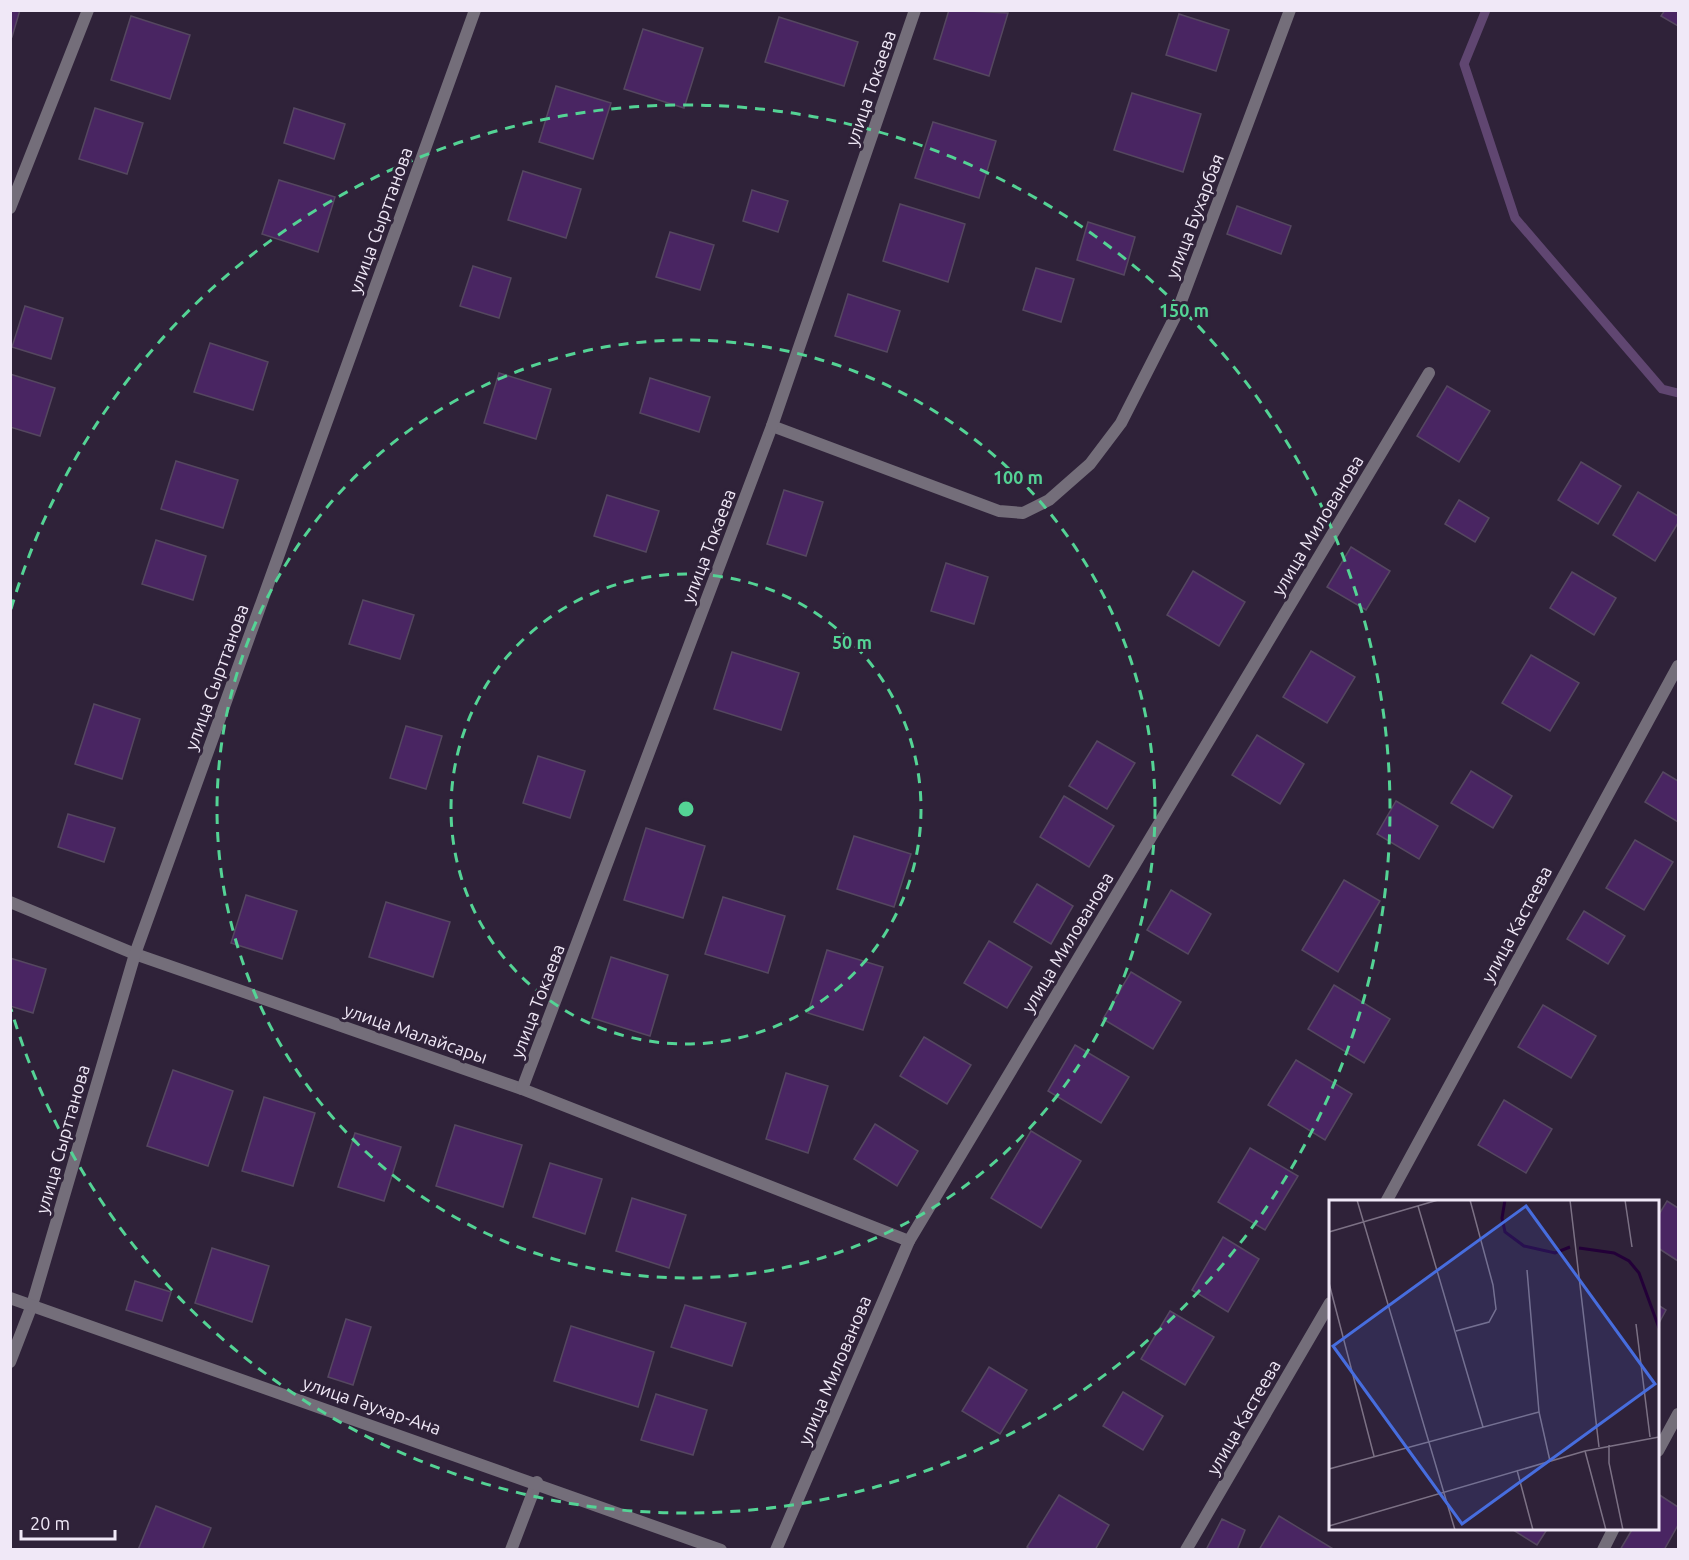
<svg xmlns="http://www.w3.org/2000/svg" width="1689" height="1560" viewBox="0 0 1689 1560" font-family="Ubuntu,sans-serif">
<rect width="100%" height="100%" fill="#2f2239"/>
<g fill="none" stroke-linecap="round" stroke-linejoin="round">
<path stroke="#604671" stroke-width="9" d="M1486,10L1464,64L1515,218L1662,389L1678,393"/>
</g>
<g fill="#492562" stroke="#554760" stroke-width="1.5">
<path d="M10,10H20L12,37H10Z"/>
<path d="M949,10L1008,13L989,76L934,59Z"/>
<path d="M1665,10H1678V26L1661,16Z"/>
<path d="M1179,14L1229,30L1216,71L1166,55Z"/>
<path d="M131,16L190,35L170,99L111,80Z"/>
<path d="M779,17L858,42L844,86L765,62Z"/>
<path d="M643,29L703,48L684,108L624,89Z"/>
<path d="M556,86L611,103L593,159L539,142Z"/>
<path d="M1132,93L1201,114L1183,172L1114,150Z"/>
<path d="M95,108L143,123L127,174L79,159Z"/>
<path d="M294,108L345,124L334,159L284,143Z"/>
<path d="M933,122L996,141L979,198L915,178Z"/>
<path d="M523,171L581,189L566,238L508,220Z"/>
<path d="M279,180L335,197L318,252L262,234Z"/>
<path d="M752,190L788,201L778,232L743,221Z"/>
<path d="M900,204L965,224L948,282L883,261Z"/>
<path d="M1237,206L1291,226L1281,254L1227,234Z"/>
<path d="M1088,222L1135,237L1124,275L1077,260Z"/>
<path d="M670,232L714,245L700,290L656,277Z"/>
<path d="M473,266L511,278L499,318L460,306Z"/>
<path d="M1036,268L1074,279L1061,322L1023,310Z"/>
<path d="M848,294L900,311L887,352L835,336Z"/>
<path d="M25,306L63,318L51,359L12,347Z"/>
<path d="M210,343L268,362L253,410L194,392Z"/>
<path d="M499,373L551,389L536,439L484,423Z"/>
<path d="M10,374L55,388L40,436L10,427Z"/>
<path d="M650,378L710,397L699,432L640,413Z"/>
<path d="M1447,386L1490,411L1459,462L1417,436Z"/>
<path d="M176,461L238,480L223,528L161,509Z"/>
<path d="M1581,462L1621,486L1598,524L1558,500Z"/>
<path d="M784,490L823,502L806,556L767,544Z"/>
<path d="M1638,492L1678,516V523L1655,561L1613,535Z"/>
<path d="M607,495L659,511L646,552L594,536Z"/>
<path d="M1459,500L1489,518L1475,542L1445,524Z"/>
<path d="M156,540L206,556L193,600L142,584Z"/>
<path d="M1351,547L1390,571L1366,610L1327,587Z"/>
<path d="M946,563L988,577L974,624L931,611Z"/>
<path d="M1193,571L1245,602L1219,646L1167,615Z"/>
<path d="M1572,572L1616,598L1594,635L1550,608Z"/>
<path d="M363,600L414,615L400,659L349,644Z"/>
<path d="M1311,651L1355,677L1327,723L1283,697Z"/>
<path d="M732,652L799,673L781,730L714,709Z"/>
<path d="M1531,655L1579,683L1550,731L1502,703Z"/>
<path d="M94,704L140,719L122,779L75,764Z"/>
<path d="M406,726L442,736L426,789L390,778Z"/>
<path d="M1257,735L1304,764L1280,804L1232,775Z"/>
<path d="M1097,741L1135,763L1107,809L1069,786Z"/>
<path d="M538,756L585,771L570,818L523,803Z"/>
<path d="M1471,771L1512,796L1493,828L1451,803Z"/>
<path d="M1663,772L1678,781V822L1645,802Z"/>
<path d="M1064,796L1114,826L1089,867L1040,837Z"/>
<path d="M1396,801L1438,826L1419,859L1377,834Z"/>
<path d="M68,814L115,828L104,862L58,847Z"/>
<path d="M646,828L705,846L683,918L624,900Z"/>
<path d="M854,836L911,854L894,907L837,889Z"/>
<path d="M1635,840L1673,862L1644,910L1606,888Z"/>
<path d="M1344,880L1380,901L1338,972L1302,950Z"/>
<path d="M1037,884L1073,906L1051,944L1014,922Z"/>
<path d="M1171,890L1211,914L1188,954L1147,930Z"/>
<path d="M246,895L297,911L282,959L231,943Z"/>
<path d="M723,897L785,916L768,973L705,954Z"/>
<path d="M386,902L450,922L433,977L369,957Z"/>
<path d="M1584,911L1625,936L1608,964L1567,939Z"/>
<path d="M989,941L1032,967L1007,1008L964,983Z"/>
<path d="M827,950L883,967L863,1030L808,1013Z"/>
<path d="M611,957L668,975L650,1036L592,1018Z"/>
<path d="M10,958L46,969L33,1013L10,1006Z"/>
<path d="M1131,972L1181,1002L1153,1049L1103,1019Z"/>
<path d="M1334,985L1390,1019L1364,1063L1308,1029Z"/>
<path d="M1543,1005L1596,1036L1571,1078L1518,1047Z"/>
<path d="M924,1037L971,1065L947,1104L900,1076Z"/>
<path d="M1075,1045L1129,1077L1101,1123L1048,1091Z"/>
<path d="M1296,1060L1352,1094L1325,1140L1268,1105Z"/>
<path d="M173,1070L233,1091L208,1166L147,1146Z"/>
<path d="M786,1073L828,1086L808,1153L766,1139Z"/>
<path d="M264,1097L315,1113L293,1186L242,1171Z"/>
<path d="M1504,1100L1552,1129L1526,1173L1478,1145Z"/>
<path d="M875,1124L918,1151L897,1186L854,1159Z"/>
<path d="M455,1125L522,1145L503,1207L436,1186Z"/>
<path d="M1031,1131L1081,1161L1041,1228L991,1198Z"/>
<path d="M355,1133L401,1147L384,1201L338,1187Z"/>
<path d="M1250,1148L1298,1176L1265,1230L1218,1202Z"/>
<path d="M550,1163L602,1179L585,1234L533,1217Z"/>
<path d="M632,1198L686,1215L669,1268L616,1251Z"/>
<path d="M1667,1201L1678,1208V1261L1658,1248V1216Z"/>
<path d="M1223,1237L1259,1259L1228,1312L1192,1290Z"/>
<path d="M212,1248L269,1266L252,1322L195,1303Z"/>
<path d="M135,1281L171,1292L162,1321L126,1310Z"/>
<path d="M685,1305L746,1323L732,1366L671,1347Z"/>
<path d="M1658,1305L1666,1310L1658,1325Z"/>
<path d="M1170,1311L1214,1337L1185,1385L1141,1359Z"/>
<path d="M346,1319L371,1327L353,1385L328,1377Z"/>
<path d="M571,1326L654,1352L638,1407L554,1381Z"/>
<path d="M989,1367L1027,1390L1000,1434L962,1411Z"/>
<path d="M1123,1392L1163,1416L1143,1450L1103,1426Z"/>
<path d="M656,1394L707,1410L693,1455L641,1440Z"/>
<path d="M1658,1494L1678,1507V1525L1664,1550H1620L1633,1528H1658Z"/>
<path d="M1059,1495L1109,1525L1095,1550H1031L1027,1547Z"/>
<path d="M156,1506L211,1528L202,1550H138Z"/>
<path d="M1279,1516L1335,1550H1259Z"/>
<path d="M1222,1519L1245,1530L1237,1550H1206Z"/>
<path d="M1510,1528H1548L1537,1545Z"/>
</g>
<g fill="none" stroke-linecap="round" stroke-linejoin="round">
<g stroke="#746e7a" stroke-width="12">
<path d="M10,208L88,10"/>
<path d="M772,426L999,511L1023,513L1049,500L1090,464L1121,423L1176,315L1290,10"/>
<path d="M10,902L135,954L522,1089L909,1241"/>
<path d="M522,1089L772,426L915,10"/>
<path d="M10,1362L32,1305L135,954L475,10"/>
<path d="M1658,1451L1678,1414"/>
<path d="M511,1550L537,1482"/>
<path d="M776,1550L909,1241L1429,373"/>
<path d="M1603,1550L1614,1528"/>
</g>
<g stroke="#746e7a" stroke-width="12">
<path d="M1386,1202L1678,666"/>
<path d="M10,1298L721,1550"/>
<path d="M1186,1550L1330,1303"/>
</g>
</g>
<g fill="none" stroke="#54d395" stroke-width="3" stroke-dasharray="10 8">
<circle cx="686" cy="809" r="235"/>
<circle cx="686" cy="809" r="469"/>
<path d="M11 609A704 704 0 1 1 11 1009"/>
</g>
<g text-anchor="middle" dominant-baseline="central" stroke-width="6" stroke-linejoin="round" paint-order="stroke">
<g font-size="18" fill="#f0e8f7" stroke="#2f2239">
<text transform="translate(870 88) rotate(-71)">улица Токаева</text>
<text transform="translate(1194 216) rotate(-69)">улица Бухарбая</text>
<text transform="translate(380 220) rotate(-70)">улица Сырттанова</text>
<text transform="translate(1317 525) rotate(-59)">улица Милованова</text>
<text transform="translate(708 546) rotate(-69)">улица Токаева</text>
<text transform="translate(216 677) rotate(-70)">улица Сырттанова</text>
<text transform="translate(1516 924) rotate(-62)">улица Кастеева</text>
<text transform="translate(1067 942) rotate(-59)">улица Милованова</text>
<text transform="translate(537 1001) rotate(-69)">улица Токаева</text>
<text transform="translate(416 1033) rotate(19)">улица Малайсары</text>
<text transform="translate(62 1139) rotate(-74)">улица Сырттанова</text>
<text transform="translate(834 1370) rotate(-67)">улица Милованова</text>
<text transform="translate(372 1405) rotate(19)">улица Гаухар-Ана</text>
<text transform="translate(1243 1417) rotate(-60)">улица Кастеева</text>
</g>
</g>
<g transform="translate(1329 1200)">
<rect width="330" height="330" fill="#2f2239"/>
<path fill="none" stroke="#230038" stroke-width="3" d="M176,0L173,18L176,32L195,46L226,53L241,47M250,48L285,53L300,61L310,73L330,128"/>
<path fill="none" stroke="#7c7185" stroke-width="1.5" d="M28,0L126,330M241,0L270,247M296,0L303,47M89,6L154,227M0,32L109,0M198,70L210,212L221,261M0,83L45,256M307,124L321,237M127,131L160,122L167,109L164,85L141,0M280,245V263L294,330M256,251L277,330M0,269L210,212M188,270L204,330M0,326L256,251L330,237"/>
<path fill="#476dde" fill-opacity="0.15" stroke="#476dde" stroke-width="3" d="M197,6L326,184L133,324L4,146Z"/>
<rect width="330" height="330" fill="none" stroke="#f0e8f7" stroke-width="3"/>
</g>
<circle cx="686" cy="809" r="9" fill="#54d395" stroke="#2f2239" stroke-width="3"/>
<g font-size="18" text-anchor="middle" font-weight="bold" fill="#54d395" stroke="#2f2239" stroke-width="6" stroke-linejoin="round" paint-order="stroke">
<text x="1184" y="317">150 m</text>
<text x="1018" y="484">100 m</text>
<text x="852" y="649">50 m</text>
</g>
<rect width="1689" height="1560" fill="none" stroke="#f0e8f7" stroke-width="24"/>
<path d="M21 1530v9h94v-9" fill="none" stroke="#f0e8f7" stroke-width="3"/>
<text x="30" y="1530" font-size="18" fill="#f0e8f7" stroke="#2f2239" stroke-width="4.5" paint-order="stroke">20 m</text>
</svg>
